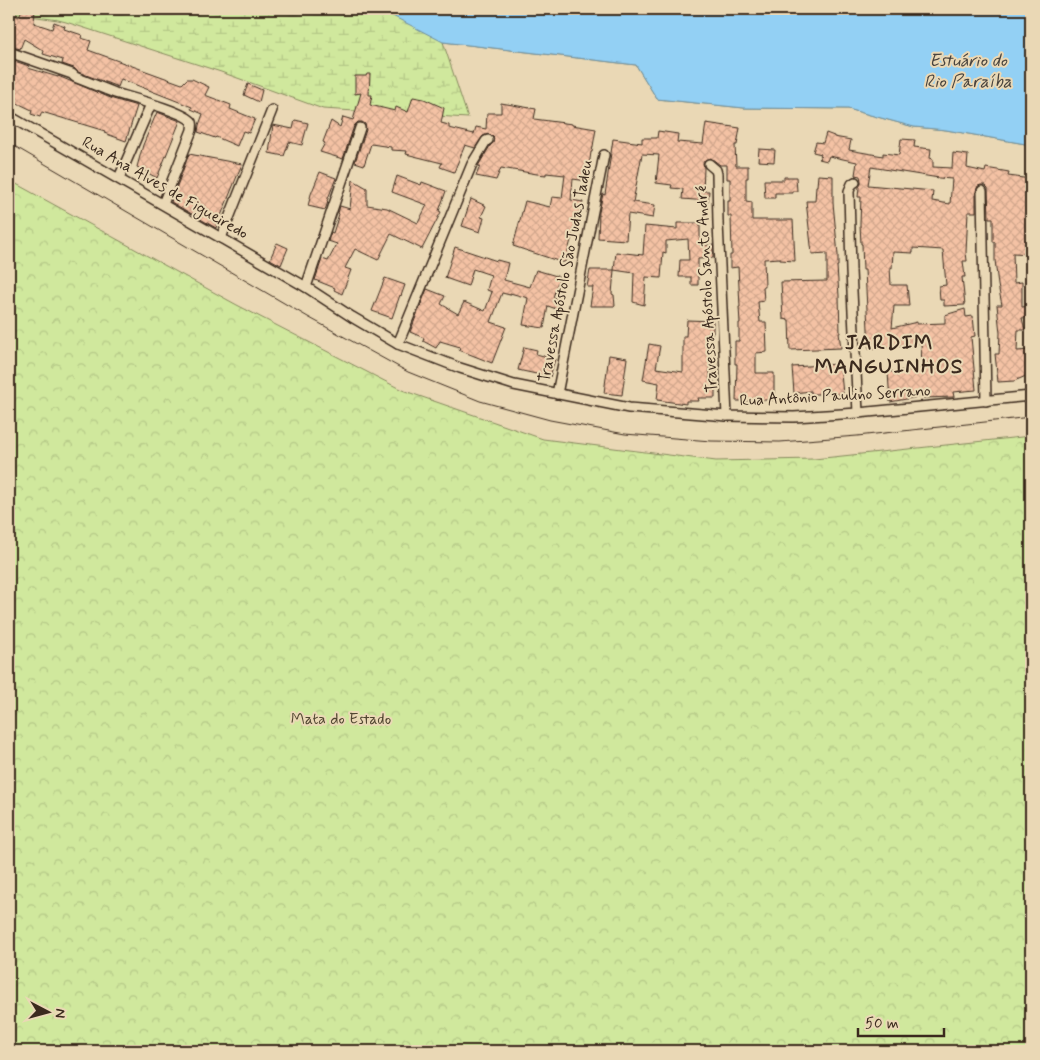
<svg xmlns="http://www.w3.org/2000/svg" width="1040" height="1060" viewBox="0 0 1040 1060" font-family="Mynerve,sans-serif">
<defs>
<pattern id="forest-crowns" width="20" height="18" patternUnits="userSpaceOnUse" patternTransform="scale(1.25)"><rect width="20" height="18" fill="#d0e89d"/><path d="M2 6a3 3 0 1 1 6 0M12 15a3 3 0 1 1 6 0" fill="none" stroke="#b4c787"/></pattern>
<pattern id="wetland-marsh" width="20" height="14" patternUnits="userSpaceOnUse" patternTransform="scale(1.25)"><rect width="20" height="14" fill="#d0e89d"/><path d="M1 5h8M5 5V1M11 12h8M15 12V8" fill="none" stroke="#b4c787"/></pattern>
<pattern id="building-cross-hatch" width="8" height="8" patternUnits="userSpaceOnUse" patternTransform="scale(1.25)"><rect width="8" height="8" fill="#f4c2a4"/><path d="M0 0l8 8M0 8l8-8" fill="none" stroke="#d2a78d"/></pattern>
</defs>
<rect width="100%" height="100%" fill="#ead8b5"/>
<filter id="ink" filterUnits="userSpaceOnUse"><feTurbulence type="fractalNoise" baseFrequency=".02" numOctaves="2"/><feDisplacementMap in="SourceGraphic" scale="10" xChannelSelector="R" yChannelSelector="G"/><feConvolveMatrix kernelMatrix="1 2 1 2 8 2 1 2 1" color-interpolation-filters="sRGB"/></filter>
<g filter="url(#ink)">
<path fill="url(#forest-crowns)" stroke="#86895e" d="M9,180L237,305L402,390L543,439L716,461L814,459L1031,436V1051H9Z"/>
<path fill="url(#wetland-marsh)" stroke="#86895e" d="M9,9H1031V145L946,130L914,127L848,109L744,108L657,99L636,65L443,42L468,118L323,109L221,72L66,22L58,20L9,13Z"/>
<path fill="#93d0f4" stroke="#708e9e" d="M379,9H1031V145L946,130L914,127L848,109L744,108L657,99L636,65L443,42Z"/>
<g fill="url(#building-cross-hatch)" stroke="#3b2a1e" fill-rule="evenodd">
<path d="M22,9H35L34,23L52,29L54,22L65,26L64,29L82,35L81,38L91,41L88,50L182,84L187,79H192L209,87L205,95L231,105L230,109L255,119L249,133L243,131L237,146L216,137L215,138L198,132L199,125L203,114L191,109L192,107L121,79L118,87L78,72L74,68L62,64L63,60L43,54L44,51L24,39L20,49L9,46V12L19,17Z"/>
<path d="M9,59L29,66L28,68L58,77V76L113,99L137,106L126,141L104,133L105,131L42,112L40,117L31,114L32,110L9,99Z"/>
<path d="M367,74H370L369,95H372L370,105L395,111L396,107L408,112L413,97L424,99L444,108L441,123L449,125V128L474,134L476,127L486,129L487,113H501V103L536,109L534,119L572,124V125L596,129L592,152H591L587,181L573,179L571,200L583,202L576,229H574L565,262H561L513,246L525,201L550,207L552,197L562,198L565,175L546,173V175L537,174L501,168L496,180L476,176L480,166H478L490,146L493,143L494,138L491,135L488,134L483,136L475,148L465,145L454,172L440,167L442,163L406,154L407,151L391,150V147L371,144L364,165L355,162L366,130L365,124L362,122H358L354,126L343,159L320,152L325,143L323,142L331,121L340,127L343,117L353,120L361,93L355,94V76H366Z"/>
<path d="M248,84L262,90L259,102L244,95Z"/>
<path d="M157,112L180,121L157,178L137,167L143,145Z"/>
<path d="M295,120L308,123L302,145L289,142L284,156L269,153L273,125L293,129Z"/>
<path d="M706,123L740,128L737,145H735L736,166H748V178H746V201L752,202V220H793L795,261L780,260V258L764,259L765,287H763L764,301L758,302L760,322H766L767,352L756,353V373H774V400H754V401H736L737,364H735V341H739V323H740L739,307H740L738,267L730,268V255H732L731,216H728V201H730V179H727V165H720L711,158L705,160L703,163L704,168L703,191H709L708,201L682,199L683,189L671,188L672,185L656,183L659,155L642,154L633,202L655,205L653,218L628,214L626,240L598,238L599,212L603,194L605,195L613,139L642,143V138H657L658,131L678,134L677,142L703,144Z"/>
<path d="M826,133L834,136V137L851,140L849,150L883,156V153L899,155L901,139L915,140L914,147L931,149L930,158L933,159V167L952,168L953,153L968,155L967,168L985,172L986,168L1009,172L1008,176L1031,179V254L1013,253L1014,283L1022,282V307L1031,306V317L1022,318L1025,330H1018L1017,351L1031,350V374L1014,381L998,382L995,354H999L1000,333L997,305H1002L998,285L995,260V242H993V218H989L988,188L985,185H981L978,186L976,191V212H968L966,252L967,261H963L965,277H962L965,305L944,306V300H940L939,286L946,285L943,250L913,248V253L893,252L892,268L890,267L891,285H907L909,306H894L892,328L917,322V324L945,323V315L965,309L966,317L973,316L975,336L971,337L976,390L953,392L954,397L923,398V396L890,402L888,372L922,369L921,342L902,347V345L869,349L865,270H863L862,244H861L860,224L861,197H858L859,187L861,184V181L860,176L855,175L857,162L829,156L827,161L819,159L821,154L813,152L816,142L823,143ZM871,167L939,178L952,179L950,204L932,201L933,191L868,185Z"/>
<path d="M759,149L775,150L774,162L758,161Z"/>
<path d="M189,154L242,164L216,228L171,202Z"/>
<path d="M320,172L336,178L327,201L328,202L325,210L308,206L311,194Z"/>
<path d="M818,175L833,176V203L838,255V266H837L839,296L840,333H839L841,348L790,350L789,320L783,319L781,282L827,281V253L812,254L806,201H815L816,186H817Z"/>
<path d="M397,176L421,185L422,182L446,191L439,211L441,212L422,249L391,234L378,260L355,249L345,268L351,270L342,294L334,290L335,288L315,280L322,259L328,261L337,244L328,241L331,232L333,233L339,214L338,213L340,206L350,209L353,180L367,188V205L387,208L418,223L427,205L392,192Z"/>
<path d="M784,177H796L797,191H792V193H775V198H765L764,180H784Z"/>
<path d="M471,199L486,206L481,217L484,218L480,232L462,226Z"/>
<path d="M677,223H700V245H713V258L698,259V285H691V277H679L680,260H689L688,239L666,241V253L663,252L661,278L646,277L644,305L633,302L634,273L614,270L616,252L643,255L645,226L677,229Z"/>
<path d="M277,243L288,248L281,265L270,259Z"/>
<path d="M455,247L497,261V260L508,263L504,280L530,287L536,270L560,277L553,297L562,300L559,310L548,306L544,328L523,325L528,298L510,293V295L502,293L491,322L506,327L492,363L459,350L460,347L440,341L436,348L423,341L424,338L410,332L427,289L445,296L441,304L458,314L464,302L485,311L492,292L487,290L491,275L473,269L468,286L445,278Z"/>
<path d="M590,270H614L612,294L614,295L615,306H590L593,287H587Z"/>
<path d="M385,278L405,285L401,296L400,295L392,318L372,311Z"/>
<path d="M687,320L713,321V333H710V382H715V398H698L699,401H686V404L657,400L659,383L643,380L649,344L660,346L656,368L683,372V336H686Z"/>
<path d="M524,347L537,350L536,354L555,359L550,377L518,370Z"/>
<path d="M609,355L627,358L622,395L604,393Z"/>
<path d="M840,364L843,394H811V391L794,393L792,367Z"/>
</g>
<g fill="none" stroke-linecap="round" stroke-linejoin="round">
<g stroke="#3b2a1e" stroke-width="12">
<g id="street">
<path d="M9,52L72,74L75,77C88,82 102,88 115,93C128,97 186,112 192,122C193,125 192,127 192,130L163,204"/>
<path d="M9,116L306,287L352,317L398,344L460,368L514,385L629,408L727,416L794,417L858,413L1031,396"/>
<path d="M709,164L716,170L717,174L718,223L727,416"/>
<path d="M119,178L151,104"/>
<path d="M855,182L852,184L849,191L851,271L858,413"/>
<path d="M982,191L986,401"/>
<path d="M221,238L272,110"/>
<path d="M306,287L360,128"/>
<path d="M398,344L472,164L486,141L488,140"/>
<path d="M557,394L604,155"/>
</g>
</g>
<use href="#street" stroke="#ead8b5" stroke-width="9"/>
<path stroke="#3b2a1e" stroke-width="1" d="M9,143L308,317L408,372L480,401L550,420L625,434L711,441L780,442L857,436L1031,417"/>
</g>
</g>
<g text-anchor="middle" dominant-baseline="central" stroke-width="4" stroke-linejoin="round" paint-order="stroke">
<g font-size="16" fill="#3b2a1e" stroke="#ead8b5">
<text transform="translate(165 188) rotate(30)">Rua Ana Alves de Figueiredo</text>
<text transform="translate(566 271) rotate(-79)">Travessa Apóstolo São Judas Tadeu</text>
<text transform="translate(707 289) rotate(-93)">Travessa Apóstolo Santo André</text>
<text transform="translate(835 396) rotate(-3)">Rua Antônio Paulino Serrano</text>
</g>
<g font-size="16" fill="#514631" stroke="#ead8b5">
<text x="341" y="719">Mata do Estado</text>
</g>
<g font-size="18" font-style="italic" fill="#48433e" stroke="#ead8b5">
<text x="968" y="61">Estuário do<tspan x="968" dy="21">Rio Paraíba</tspan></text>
</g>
<g font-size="21" font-weight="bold" letter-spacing="1" fill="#3b2a1e" stroke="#ead8b5">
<text x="889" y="343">JARDIM<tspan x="889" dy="24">MANGUINHOS</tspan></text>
</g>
</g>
<rect width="1040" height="1060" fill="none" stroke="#ead8b5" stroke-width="30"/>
<rect x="15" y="15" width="1010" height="1030" fill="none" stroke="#3b2a1e" stroke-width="2" filter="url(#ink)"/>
<g transform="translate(48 1012) rotate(96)" stroke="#ead8b5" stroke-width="4" paint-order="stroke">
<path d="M0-4L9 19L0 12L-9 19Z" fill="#3b2a1e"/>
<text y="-8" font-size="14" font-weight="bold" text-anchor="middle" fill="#3b2a1e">N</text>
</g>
<path d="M858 1028v8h86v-8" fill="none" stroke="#3b2a1e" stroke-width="2.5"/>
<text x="865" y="1028" font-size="15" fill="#3b2a1e" stroke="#ead8b5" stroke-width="4" paint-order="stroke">50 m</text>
</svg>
